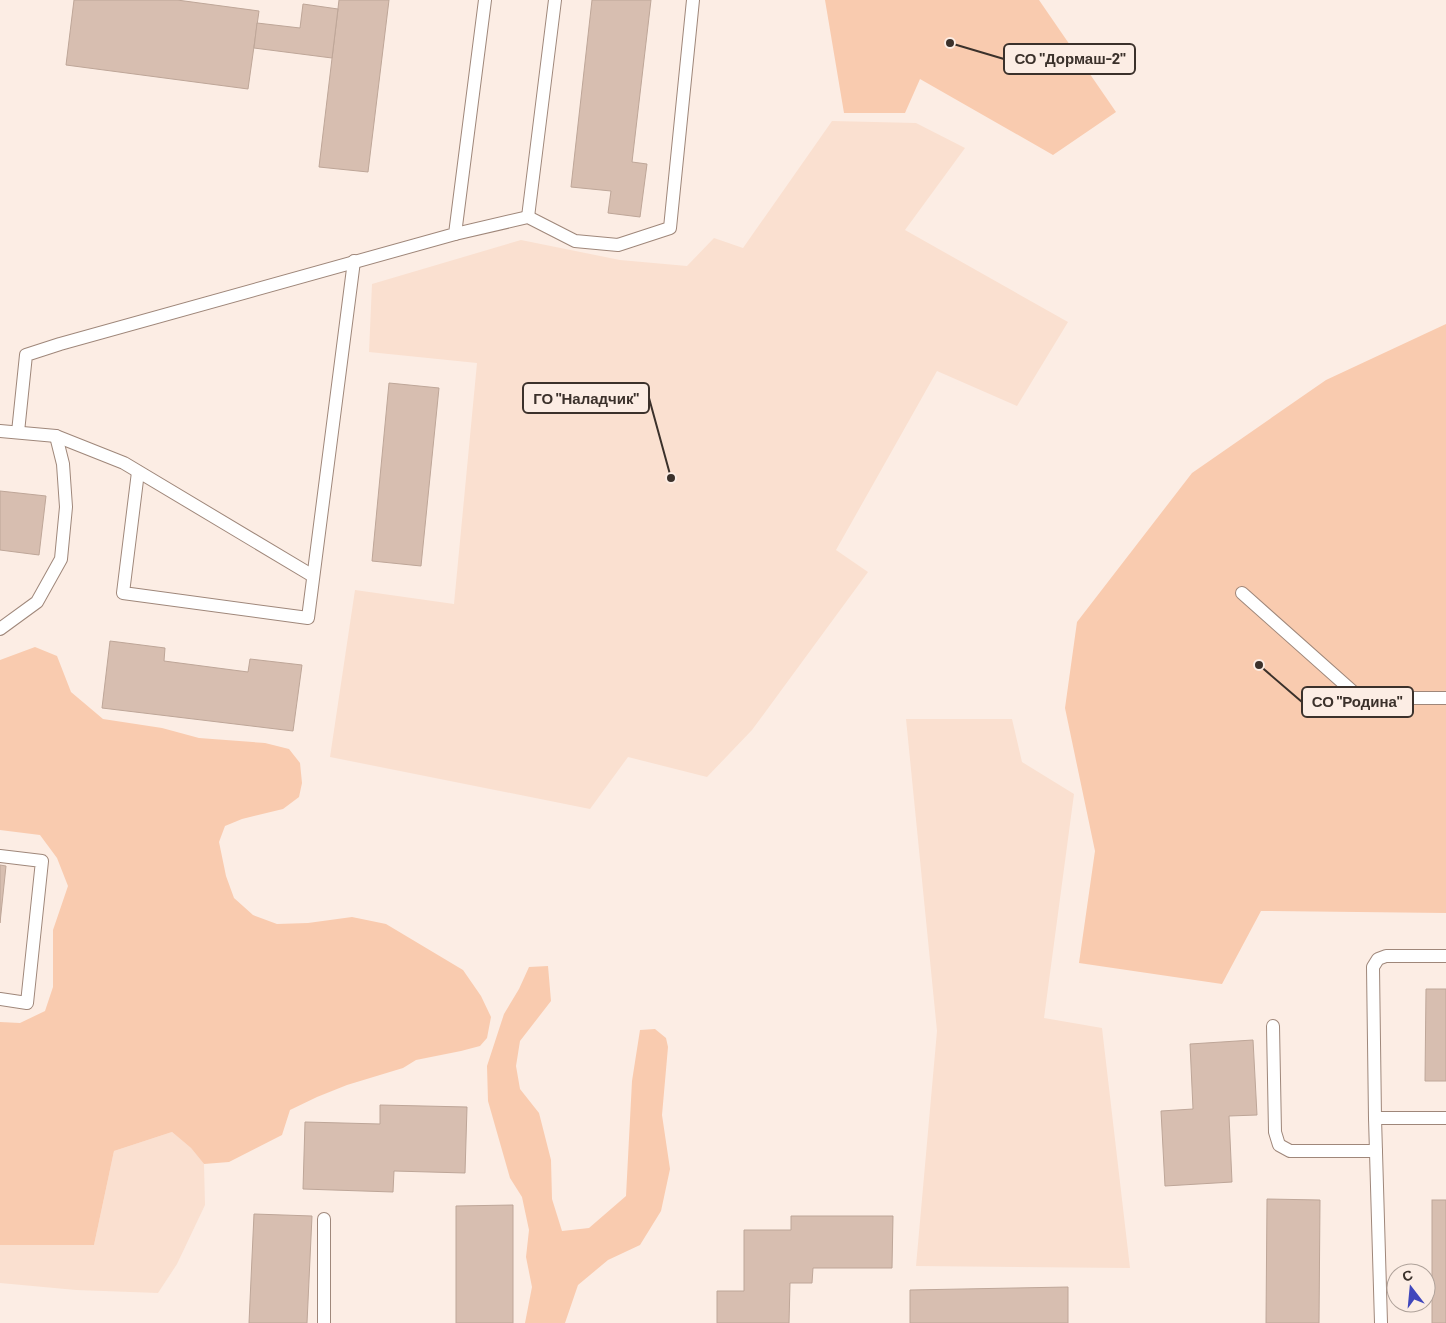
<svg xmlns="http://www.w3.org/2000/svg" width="1446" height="1323" viewBox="0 0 1446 1323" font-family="Barlow,sans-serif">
<rect width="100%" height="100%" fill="#fcede4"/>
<g fill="#fae0d0">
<path d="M832,121L916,123L965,148L905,230L1068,322L1017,406L937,371L836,550L868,572L752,730L707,777L628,757L590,809L330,757L355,590L454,604L477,363L369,352L372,284L521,240L620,260L687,266L714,238L743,248Z"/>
<path d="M906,719H1012L1022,762L1074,794L1044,1018L1102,1028L1130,1268L916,1266L937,1031Z"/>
<path d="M172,1132L191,1148L204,1164L205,1205L177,1264L158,1293L76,1290L0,1283V1245H94L114,1151Z"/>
</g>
<g fill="#f9cbaf">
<path d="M825,0H1039L1116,112L1053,155L920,79L905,113H844Z"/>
<path d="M1446,324V913L1261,911L1222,984L1079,963L1095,851L1065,708L1077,622L1192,473L1326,380Z"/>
<path d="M35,647L57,656L71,692L103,719L162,728L199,738L265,743L289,749L300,763L302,783L299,797L283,809L242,819L225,826L219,842L226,876L234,898L253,915L277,924L308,923L352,917L386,924L463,970L481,996L491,1017L487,1038L480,1046L461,1051L416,1060L403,1068L347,1085L317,1097L290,1110L282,1135L229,1162L204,1164L191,1148L172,1132L114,1151L94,1245H0V1022L20,1023L45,1011L53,987V930L68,886L57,858L40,835L0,830V660Z"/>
<path d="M548,966L551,1001L520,1041L516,1066L520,1089L539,1113L551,1160L552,1199L562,1231L589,1228L626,1196L632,1081L640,1030L655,1029L666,1038L668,1047L662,1115L670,1169L661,1211L640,1245L608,1260L578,1285L565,1323H525L532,1287L526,1257L529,1230L522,1197L510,1178L488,1101L487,1066L504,1014L519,989L529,967Z"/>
</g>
<g fill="#d7beb0" stroke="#bea698">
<path d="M74,0H177L259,11L248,89L66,65Z"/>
<path d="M339,0H389L368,172L319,167Z"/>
<path d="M592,0H651L632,162L647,164L640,217L608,213L611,191L571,187Z"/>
<path d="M303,4L338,9L332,58L254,48L257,23L300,28Z"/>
<path d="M389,383L439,388L421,566L372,561Z"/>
<path d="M0,491L46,496L39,555L0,550Z"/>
<path d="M110,641L165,648L164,661L248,672L250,659L302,665L293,731L102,708Z"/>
<path d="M0,865L6,866L0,923Z"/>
<path d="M1426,989H1446V1081H1425Z"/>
<path d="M1253,1040L1257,1115L1229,1116L1232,1182L1165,1186L1161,1111L1193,1109L1190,1044Z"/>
<path d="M380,1105L467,1107L465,1173L394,1171L393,1192L303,1189L305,1122L380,1124Z"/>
<path d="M1267,1199L1320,1200L1319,1323H1266Z"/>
<rect x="1432" y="1200" width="14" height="123"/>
<path d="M513,1205V1323H456V1206Z"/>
<path d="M254,1214L312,1216L307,1323H249Z"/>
<path d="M791,1216H893L892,1268H813L812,1283H790L789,1323H717V1291H744V1230H791Z"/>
<path d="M1068,1287V1323H910V1290Z"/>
</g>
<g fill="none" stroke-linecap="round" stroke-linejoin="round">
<g stroke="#9f877a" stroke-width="14">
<g id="service">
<path d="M528,217L555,0"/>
<path d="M455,234L528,217L575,241L618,245L670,228L693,0"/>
<path d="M0,431L56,436L124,463L313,576"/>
<path d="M18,432L26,355L60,344L455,234L485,0"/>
<path d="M138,472L123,593L308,618L354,261"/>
<path d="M1242,593L1360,698H1446"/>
<path d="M0,629L37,602L61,559L66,507L63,464L56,436"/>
<path d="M0,856L42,861L27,1003L0,999"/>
<path d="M1273,1026L1275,1132L1279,1145L1290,1151H1376"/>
<path d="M1375,1118H1446"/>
<path d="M324,1323V1219"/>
<path d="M1381,1323L1375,1118L1373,967L1378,959L1386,956H1446"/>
</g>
</g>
<use href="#service" stroke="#fff" stroke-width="12"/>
</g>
<path fill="none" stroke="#3b312b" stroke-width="2" d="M950 43L1004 59M671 478L649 398M1259 665L1302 702"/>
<g fill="#3b312b" stroke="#fcede4" stroke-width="2">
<circle cx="950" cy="43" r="5"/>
<circle cx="671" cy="478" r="5"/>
<circle cx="1259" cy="665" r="5"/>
</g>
<g fill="#fcede4" stroke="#3b312b" stroke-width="2">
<rect x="1004" y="44" width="131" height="30" rx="5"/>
<rect x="523" y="383" width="126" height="30" rx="5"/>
<rect x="1302" y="687" width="111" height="30" rx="5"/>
</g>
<g font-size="15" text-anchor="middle" font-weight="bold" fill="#3b312b">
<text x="1070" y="64">СО "Дормаш-2"</text>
<text x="586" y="404">ГО "Наладчик"</text>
<text x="1357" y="707">СО "Родина"</text>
</g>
<g transform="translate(1411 1288) rotate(344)"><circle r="24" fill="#fcede4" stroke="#afa29a"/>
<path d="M0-4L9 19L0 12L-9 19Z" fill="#4047bc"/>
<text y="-8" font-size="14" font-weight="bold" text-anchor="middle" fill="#3b312b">С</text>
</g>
</svg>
